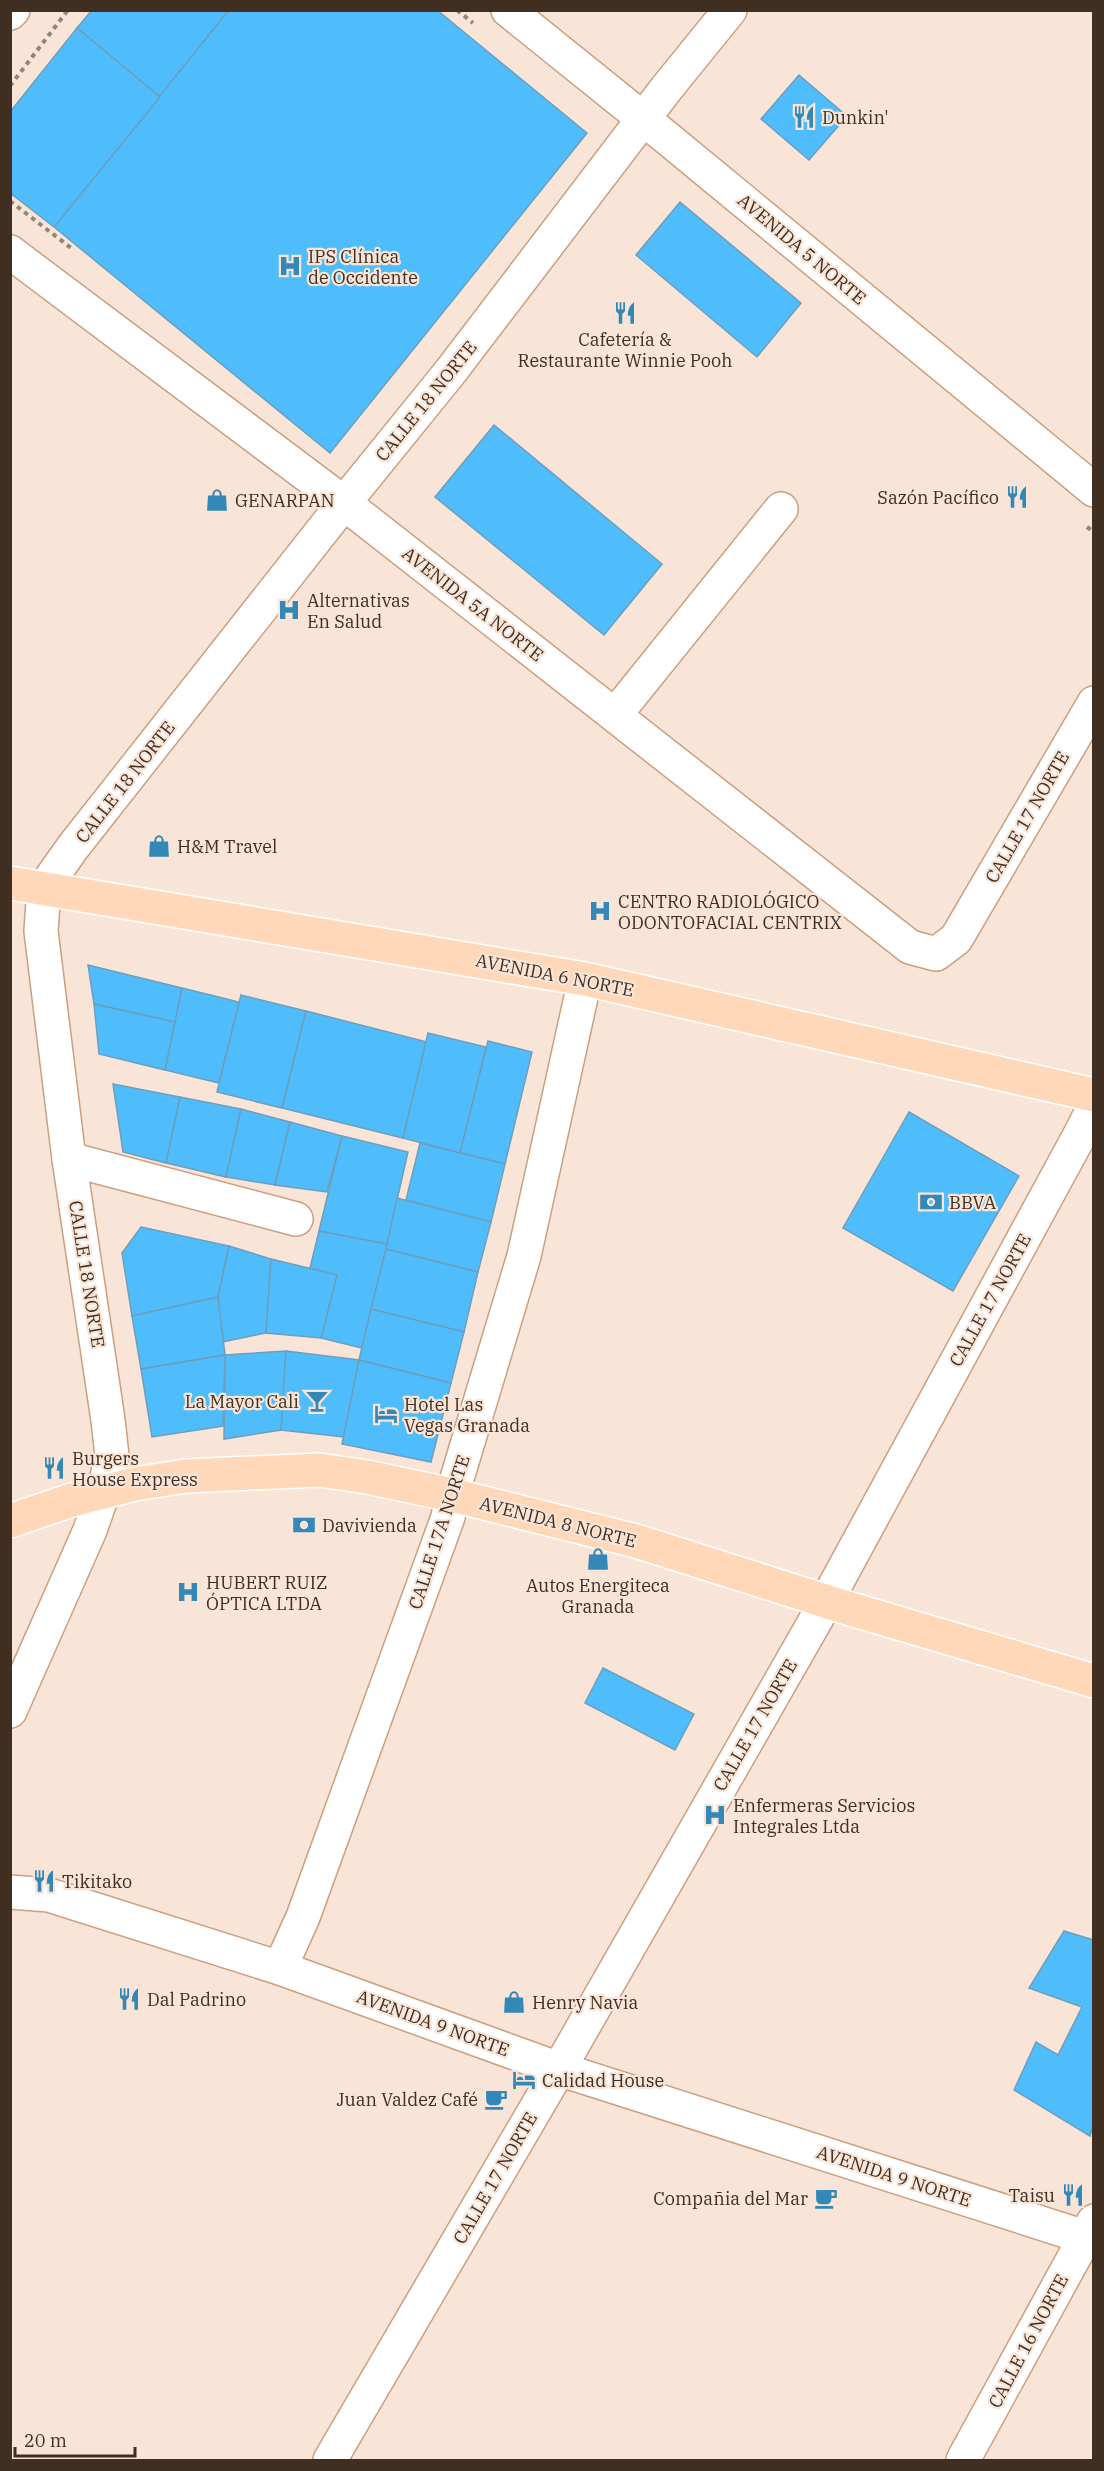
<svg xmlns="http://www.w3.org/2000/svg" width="1104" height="2471" viewBox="0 0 1104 2471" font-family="'IBM Plex Serif',serif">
<rect width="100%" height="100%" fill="#f8e5d8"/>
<g fill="#4fbdfc" stroke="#6e9ebd" stroke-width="1.5">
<path d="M92,10H229L160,97L77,28Z"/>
<path d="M229,10H437L587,133L330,453L54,227Z"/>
<path d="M77,28L160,97L54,227L10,193V112Z"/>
<path d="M799,75L847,116L809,160L761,119Z"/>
<path d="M680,202L801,303L757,357L636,255Z"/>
<path d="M494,425L662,564L604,635L435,497Z"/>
<path d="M88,965L182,988L175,1022L94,1004Z"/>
<path d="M182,988L239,1002L219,1083L165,1070Z"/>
<path d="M241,995L306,1011L282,1108L217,1092Z"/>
<path d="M94,1004L175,1022L165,1070L99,1054Z"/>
<path d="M306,1011L427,1042L403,1138L282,1108Z"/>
<path d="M428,1033L486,1047L460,1153L403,1138Z"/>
<path d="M488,1041L532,1052L505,1164L460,1153Z"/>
<path d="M113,1084L180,1097L166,1163L123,1152Z"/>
<path d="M180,1097L241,1109L226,1177L166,1163Z"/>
<path d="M241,1109L290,1122L275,1185L226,1177Z"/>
<path d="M909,1112L1019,1176L953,1291L843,1228Z"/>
<path d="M290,1122L342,1136L327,1192L275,1185Z"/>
<path d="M342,1136L408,1152L387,1244L319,1231Z"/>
<path d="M420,1143L505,1164L491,1222L406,1200Z"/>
<path d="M397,1198L491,1222L478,1272L386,1249Z"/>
<path d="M141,1227L229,1246L218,1297L132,1316L122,1253Z"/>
<path d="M319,1231L387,1244L362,1348L321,1338L337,1275L310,1268Z"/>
<path d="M229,1246L271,1259L266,1333L222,1342L218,1297Z"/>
<path d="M386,1249L478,1272L464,1332L371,1309Z"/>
<path d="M271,1259L337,1275L321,1338L266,1333Z"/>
<path d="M218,1297L225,1355L141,1369L132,1316Z"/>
<path d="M371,1309L464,1332L451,1383L359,1360Z"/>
<path d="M286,1351L281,1430L224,1439L225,1355Z"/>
<path d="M286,1351L359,1360L344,1437L281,1430Z"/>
<path d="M225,1355L223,1426L152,1437L141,1369Z"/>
<path d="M359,1360L451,1383L431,1462L342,1444Z"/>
<path d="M603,1668L694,1714L675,1750L585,1703Z"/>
<path d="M1064,1931L1094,1940V2131L1092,2129L1090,2136L1014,2090L1036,2042L1058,2055L1082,2007L1029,1988Z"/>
</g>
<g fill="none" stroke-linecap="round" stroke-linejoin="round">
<g stroke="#cc9f7f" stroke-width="36">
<g id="minor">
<path d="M508,10L667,138L1094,490"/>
<path d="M10,13L13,10"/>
<path d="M10,252L344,503L910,947L936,954L956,939L1094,703"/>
<path d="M615,715L781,509"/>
<path d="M69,1159L296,1219"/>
<path d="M10,1711L90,1530L103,1493L112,1456L108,1420L69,1159L41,931L44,888L73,847L344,503L451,371L666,89L730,10"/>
<path d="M10,1892L49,1895L280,1968L559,2069L1094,2240"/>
<path d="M280,1968L303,1917L448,1517L452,1495L524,1256L585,979"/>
<path d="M330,2460L559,2069L826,1602L1082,1131L1094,1107"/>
<path d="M963,2460L1094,2221"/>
</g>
</g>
<g stroke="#fff" stroke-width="36">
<g id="major">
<path d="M10,883L585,979L1094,1095"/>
<path d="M10,1521L72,1500L135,1484L186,1476L319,1470L367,1477L452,1495L636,1541L844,1607L1094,1681"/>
</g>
</g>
<g stroke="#958376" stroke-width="4" stroke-dasharray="4.5 4.5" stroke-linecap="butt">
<path d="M457,10L473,23"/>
<path d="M10,86L68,10"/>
<path d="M10,201L71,248"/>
<path d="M1087,527L1094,532"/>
</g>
<use href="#minor" stroke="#fff" stroke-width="33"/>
<use href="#major" stroke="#ffd7b9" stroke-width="33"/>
</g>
<defs>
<g id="restaurant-bare" transform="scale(1.8)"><path d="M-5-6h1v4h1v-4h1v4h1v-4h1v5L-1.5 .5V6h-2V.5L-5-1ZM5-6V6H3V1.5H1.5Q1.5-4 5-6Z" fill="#3388b7" stroke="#f8e5d8" stroke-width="2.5" paint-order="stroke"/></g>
<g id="hospital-bare" transform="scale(1.8)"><path d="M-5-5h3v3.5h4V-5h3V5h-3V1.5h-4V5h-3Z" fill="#3388b7" stroke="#f8e5d8" stroke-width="2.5" paint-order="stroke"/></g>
<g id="shop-bare" transform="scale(1.8)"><path d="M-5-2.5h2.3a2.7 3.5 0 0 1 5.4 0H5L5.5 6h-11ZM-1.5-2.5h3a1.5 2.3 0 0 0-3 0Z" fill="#3388b7" stroke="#f8e5d8" stroke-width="2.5" paint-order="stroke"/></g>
<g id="bank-bare" transform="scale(1.8)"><path d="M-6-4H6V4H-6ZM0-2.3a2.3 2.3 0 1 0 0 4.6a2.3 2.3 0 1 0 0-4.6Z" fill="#3388b7" stroke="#f8e5d8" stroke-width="2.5" paint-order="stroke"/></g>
<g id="bar-bare" transform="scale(1.8)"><path d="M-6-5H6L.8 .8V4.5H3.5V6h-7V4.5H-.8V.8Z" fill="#3388b7" stroke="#f8e5d8" stroke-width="2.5" paint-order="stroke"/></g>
<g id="hotel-bare" transform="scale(1.8)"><path d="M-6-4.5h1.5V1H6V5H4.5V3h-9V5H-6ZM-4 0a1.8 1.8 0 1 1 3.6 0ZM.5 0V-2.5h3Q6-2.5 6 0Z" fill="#3388b7" stroke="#f8e5d8" stroke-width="2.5" paint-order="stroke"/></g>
<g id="cafe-bare" transform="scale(1.8)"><path d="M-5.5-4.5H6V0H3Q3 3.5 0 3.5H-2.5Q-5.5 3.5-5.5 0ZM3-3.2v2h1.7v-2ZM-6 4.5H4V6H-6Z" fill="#3388b7" stroke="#f8e5d8" stroke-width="2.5" paint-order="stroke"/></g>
</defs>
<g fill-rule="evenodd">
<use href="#restaurant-bare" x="804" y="117"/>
<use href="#hospital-bare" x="290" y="266"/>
<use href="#restaurant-bare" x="625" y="313"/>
<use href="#restaurant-bare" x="1017" y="497"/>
<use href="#shop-bare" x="217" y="500"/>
<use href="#hospital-bare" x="289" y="610"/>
<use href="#shop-bare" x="159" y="846"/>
<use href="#hospital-bare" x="600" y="911"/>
<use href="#bank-bare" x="931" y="1202"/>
<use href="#bar-bare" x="317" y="1401"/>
<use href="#hotel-bare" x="386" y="1414"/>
<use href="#restaurant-bare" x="54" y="1468"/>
<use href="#bank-bare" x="304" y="1525"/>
<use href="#shop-bare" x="598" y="1559"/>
<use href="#hospital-bare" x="188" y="1592"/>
<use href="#hospital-bare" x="715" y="1815"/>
<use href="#restaurant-bare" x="44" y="1881"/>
<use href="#restaurant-bare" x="129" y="1999"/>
<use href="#shop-bare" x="514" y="2002"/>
<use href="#hotel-bare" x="524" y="2080"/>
<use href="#cafe-bare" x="496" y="2099"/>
<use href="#restaurant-bare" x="1073" y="2195"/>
<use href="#cafe-bare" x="826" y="2198"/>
</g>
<g text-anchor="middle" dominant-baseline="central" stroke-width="4.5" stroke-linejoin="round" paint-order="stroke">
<g font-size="18" fill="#402e21" stroke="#f8e5d8" text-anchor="start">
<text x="822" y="117">Dunkin'</text>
<text x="308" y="256">IPS Clínica<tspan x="308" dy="21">de Occidente</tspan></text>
<text x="625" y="339" text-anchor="middle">Cafetería &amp;<tspan x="625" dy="21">Restaurante Winnie Pooh</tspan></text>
<text x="999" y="497" text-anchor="end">Sazón Pacífico</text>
<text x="235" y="500">GENARPAN</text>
<text x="307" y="600">Alternativas<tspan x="307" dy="21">En Salud</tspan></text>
<text x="177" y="846">H&amp;M Travel</text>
<text x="618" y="901">CENTRO RADIOLÓGICO<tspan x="618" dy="21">ODONTOFACIAL CENTRIX</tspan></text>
<text x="949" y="1202">BBVA</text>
<text x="299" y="1401" text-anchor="end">La Mayor Cali</text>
<text x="404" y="1404">Hotel Las<tspan x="404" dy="21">Vegas Granada</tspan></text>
<text x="72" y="1458">Burgers<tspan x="72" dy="21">House Express</tspan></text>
<text x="322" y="1525">Davivienda</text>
<text x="206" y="1582">HUBERT RUIZ<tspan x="206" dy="21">ÓPTICA LTDA</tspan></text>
<text x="598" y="1585" text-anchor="middle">Autos Energiteca<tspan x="598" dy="21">Granada</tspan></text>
<text x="733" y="1805">Enfermeras Servicios<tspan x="733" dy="21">Integrales Ltda</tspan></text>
<text x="62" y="1881">Tikitako</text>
<text x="147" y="1999">Dal Padrino</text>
<text x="532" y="2002">Henry Navia</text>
<text x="542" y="2080">Calidad House</text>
<text x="478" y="2099" text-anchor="end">Juan Valdez Café</text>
<text x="1055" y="2195" text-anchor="end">Taisu</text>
<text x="808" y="2198" text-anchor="end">Compañia del Mar</text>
</g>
<g font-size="18" fill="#402e21" stroke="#f8e5d8">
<text transform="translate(802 249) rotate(40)">AVENIDA 5 NORTE</text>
<text transform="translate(426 401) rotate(-51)">CALLE 18 NORTE</text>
<text transform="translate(473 604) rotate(38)">AVENIDA 5A NORTE</text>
<text transform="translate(125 782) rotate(-52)">CALLE 18 NORTE</text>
<text transform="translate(1027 817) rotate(-60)">CALLE 17 NORTE</text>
<text transform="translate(555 975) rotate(11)">AVENIDA 6 NORTE</text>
<text transform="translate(87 1274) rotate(81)">CALLE 18 NORTE</text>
<text transform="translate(990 1300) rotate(-61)">CALLE 17 NORTE</text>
<text transform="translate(558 1522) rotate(14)">AVENIDA 8 NORTE</text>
<text transform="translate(439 1532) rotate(-72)">CALLE 17A NORTE</text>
<text transform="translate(755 1725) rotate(-60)">CALLE 17 NORTE</text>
<text transform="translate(433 2023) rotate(20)">AVENIDA 9 NORTE</text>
<text transform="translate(894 2176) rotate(18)">AVENIDA 9 NORTE</text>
<text transform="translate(495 2178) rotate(-60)">CALLE 17 NORTE</text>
<text transform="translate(1028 2341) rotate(-62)">CALLE 16 NORTE</text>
</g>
</g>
<rect width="1104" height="2471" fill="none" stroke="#402e21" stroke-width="24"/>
<path d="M15 2447v9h120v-9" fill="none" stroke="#402e21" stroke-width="3"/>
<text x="24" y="2447" font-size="18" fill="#402e21" stroke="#f8e5d8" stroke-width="4.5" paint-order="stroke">20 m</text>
</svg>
